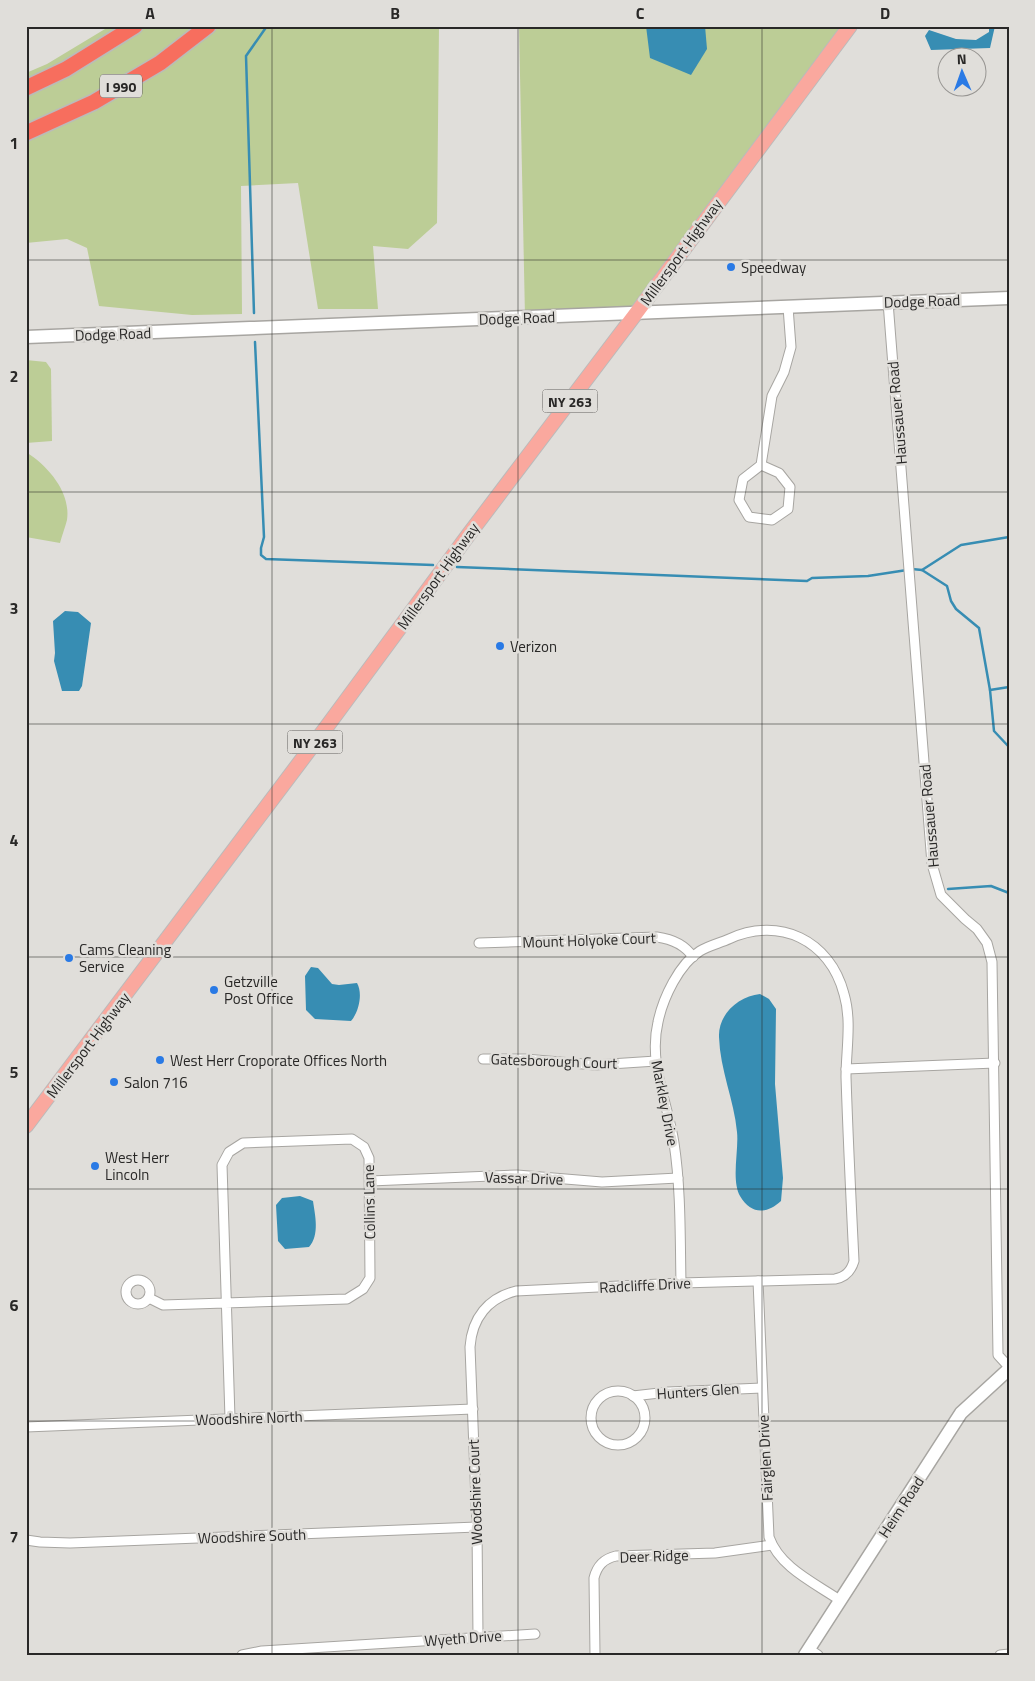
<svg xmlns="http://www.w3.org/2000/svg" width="1035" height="1681" viewBox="0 0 1035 1681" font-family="'Titillium Web',sans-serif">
<rect width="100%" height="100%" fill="#e0deda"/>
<g fill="#bccd96">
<path d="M110,26H439L437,223L408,249L373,246L378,309H318L298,183L241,186L242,314L192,315L99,306L87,248L67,239L26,243V73L47,64Z"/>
<path d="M519,26H850L637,312L525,317Z"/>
<path d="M26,360L46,362L51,369L52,441L26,443Z"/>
<path d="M26,452C48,466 71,492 67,520C65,528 62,535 60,543L26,537Z"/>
</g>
<g fill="#378db3">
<path d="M646,26H705L707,49L691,75L650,58Z"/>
<path d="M989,26H995L990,48L931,50L925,36L929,30L956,39L976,40L989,32Z"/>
<path d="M65,611L78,612L91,623L82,686L79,691H62L54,661L55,653L53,621Z"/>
<path d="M311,967L318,968L332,984L339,985L357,983C363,993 359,1012 351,1021L315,1019L306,1010L305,976Z"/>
<path d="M760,994L769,999L776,1009L775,1084L783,1178L781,1201C767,1214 751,1215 740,1196C731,1180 739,1150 737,1132C734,1100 720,1070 719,1037C718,1014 739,996 760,994Z"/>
<path d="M300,1196L313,1201C315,1215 320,1235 309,1247L285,1249L278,1241L276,1205L282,1198Z"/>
</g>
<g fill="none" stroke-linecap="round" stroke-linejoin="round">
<g stroke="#378db3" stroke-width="2.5">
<path d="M254,313L246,56L267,26"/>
<path d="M255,342L264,537L261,548V555L266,559L433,565"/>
<path d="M457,567L807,581L812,578L868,576L907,570"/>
<path d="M912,569L922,570L947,586L951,601L956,609L979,628L990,690L994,731L1009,747"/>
<path d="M922,570L961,545L1009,537"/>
<path d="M990,690L1009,687"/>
<path d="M948,889L991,886L1009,893"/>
</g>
<g stroke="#a7a5a1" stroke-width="11">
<g id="street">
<path d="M888,302L932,864L941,895L965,919L977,929L987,943L992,962L998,1355L1009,1367"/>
<path d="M761,465L779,473L790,487L788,509L772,520L749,517L739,500L743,479L761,465L772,396L784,372L791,347L788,307"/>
<path d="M479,943L657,937C672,939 685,945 693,957"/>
<path d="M483,1059H525L595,1065L656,1061"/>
<path d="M846,1069L995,1063"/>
<path d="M370,1181L517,1175L602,1182L678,1178"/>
<circle cx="138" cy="1292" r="12"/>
<path d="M758,1281L769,1537C780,1568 815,1583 841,1601"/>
<path d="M149,1298L163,1305L347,1299L363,1289L370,1278L369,1158L364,1147L352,1139L243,1143L229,1152L222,1165L230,1418"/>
<circle cx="618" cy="1418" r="27"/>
<path d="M633,1396L668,1392L762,1388"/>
<path d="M26,1427L473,1409"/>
<path d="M26,1540L40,1542L70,1543L477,1527"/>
<path d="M478,1637L477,1527L470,1347C472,1318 488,1298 516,1291L681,1283L835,1279C846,1277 851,1271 854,1261C851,1200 848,1139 846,1077C846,1050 852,1021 844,994C830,940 779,916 729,939C720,943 708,946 700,951C679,964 663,998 658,1022C648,1064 668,1103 674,1143C681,1189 680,1237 681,1283"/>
<path d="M809,1649L818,1655"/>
<path d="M242,1655L262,1651L535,1634"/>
<path d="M595,1655L594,1578C597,1566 603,1559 616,1556L715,1553L772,1545"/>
<path d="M1000,1655L1009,1654"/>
</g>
</g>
<g stroke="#a7a5a1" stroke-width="15">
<g id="secondary">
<path d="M26,337L1009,298"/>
<path d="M805,1655L961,1413L1009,1369"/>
</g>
</g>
<g stroke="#bbbaba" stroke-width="16">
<path id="primary" d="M26,1126L328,725L469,534L637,312L850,26"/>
</g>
<g stroke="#bbbaba" stroke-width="18">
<g id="highway">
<path d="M26,88L66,69L135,26"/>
<path d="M26,133L94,102L160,63L208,26"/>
</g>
</g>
<use href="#street" stroke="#fff" stroke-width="9"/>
<use href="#secondary" stroke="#fff" stroke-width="12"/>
<use href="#primary" stroke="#faa89e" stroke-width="14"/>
<use href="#highway" stroke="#f76e5e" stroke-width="15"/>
</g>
<path fill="none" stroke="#292827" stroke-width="1" stroke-opacity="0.55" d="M272,26V1655M518,26V1655M762,26V1655M26,260H1009M26,492H1009M26,724H1009M26,957H1009M26,1189H1009M26,1421H1009"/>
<g fill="#2a7ae5" stroke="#e0deda" stroke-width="2">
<circle cx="731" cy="267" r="5"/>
<circle cx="500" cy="646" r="5"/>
<circle cx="69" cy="958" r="5"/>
<circle cx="214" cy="990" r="5"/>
<circle cx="160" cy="1060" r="5"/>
<circle cx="114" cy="1082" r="5"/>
<circle cx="95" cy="1166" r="5"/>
</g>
<g text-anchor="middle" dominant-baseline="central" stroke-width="5" stroke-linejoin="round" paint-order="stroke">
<g fill="#e0deda" stroke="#605f5d" stroke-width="1">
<rect x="100" y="74.5" width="42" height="23" rx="4"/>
<rect x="542.5" y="389.5" width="55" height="23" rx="4"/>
<rect x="287.5" y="730.5" width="55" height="23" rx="4"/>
</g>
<g font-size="14" font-weight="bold" fill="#292827">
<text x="121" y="86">I 990</text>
<text x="570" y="401">NY 263</text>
<text x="315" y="742">NY 263</text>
</g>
<g font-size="15" fill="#292827" stroke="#e0deda">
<text transform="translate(681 252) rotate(-54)">Millersport Highway</text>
<text transform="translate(922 301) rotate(-2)">Dodge Road</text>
<text transform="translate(517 318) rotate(-2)">Dodge Road</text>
<text transform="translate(113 334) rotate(-2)">Dodge Road</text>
<text transform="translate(897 413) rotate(-95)">Haussauer Road</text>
<text transform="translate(438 576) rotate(-54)">Millersport Highway</text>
<text transform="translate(929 816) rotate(-95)">Haussauer Road</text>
<text transform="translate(589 940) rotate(-2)">Mount Holyoke Court</text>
<text transform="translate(88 1045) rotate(-53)">Millersport Highway</text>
<text transform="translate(554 1061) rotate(2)">Gatesborough Court</text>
<text transform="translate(665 1103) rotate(79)">Markley Drive</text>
<text transform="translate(524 1178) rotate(2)">Vassar Drive</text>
<text transform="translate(369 1202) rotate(-91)">Collins Lane</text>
<text transform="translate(645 1285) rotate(-3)">Radcliffe Drive</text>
<text transform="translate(698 1391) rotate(-4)">Hunters Glen</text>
<text transform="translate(249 1418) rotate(-2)">Woodshire North</text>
<text transform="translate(765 1458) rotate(-93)">Fairglen Drive</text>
<text transform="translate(475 1492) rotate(-92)">Woodshire Court</text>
<text transform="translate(901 1507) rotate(-57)">Heim Road</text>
<text transform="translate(252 1536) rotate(-2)">Woodshire South</text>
<text transform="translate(654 1556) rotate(-2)">Deer Ridge</text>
<text transform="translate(463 1638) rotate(-4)">Wyeth Drive</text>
</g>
<g font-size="15" fill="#292827" stroke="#e0deda" text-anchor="start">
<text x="741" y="267">Speedway</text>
<text x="510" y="646">Verizon</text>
<text x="79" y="949">Cams Cleaning<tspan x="79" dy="17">Service</tspan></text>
<text x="224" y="981">Getzville<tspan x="224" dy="17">Post Office</tspan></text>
<text x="170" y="1060">West Herr Croporate Offices North</text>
<text x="124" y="1082">Salon 716</text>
<text x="105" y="1157">West Herr<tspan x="105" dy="17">Lincoln</tspan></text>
</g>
</g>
<rect width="1035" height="1681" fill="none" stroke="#e0deda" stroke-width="55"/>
<g transform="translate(962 72) rotate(358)"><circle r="24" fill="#e0deda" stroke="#979592"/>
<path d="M0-4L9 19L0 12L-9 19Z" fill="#2a7ae5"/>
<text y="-8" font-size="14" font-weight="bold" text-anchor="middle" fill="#292827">N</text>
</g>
<rect x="28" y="28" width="980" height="1626" fill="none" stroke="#292827" stroke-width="2"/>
<g font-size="16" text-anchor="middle" font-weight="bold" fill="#292827">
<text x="150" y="19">A</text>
<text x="395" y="19">B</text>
<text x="640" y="19">C</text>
<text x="885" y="19">D</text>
<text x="14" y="149">1</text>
<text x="14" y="382">2</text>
<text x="14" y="614">3</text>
<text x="14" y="846">4</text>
<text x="14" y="1078">5</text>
<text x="14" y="1311">6</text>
<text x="14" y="1543">7</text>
</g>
</svg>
